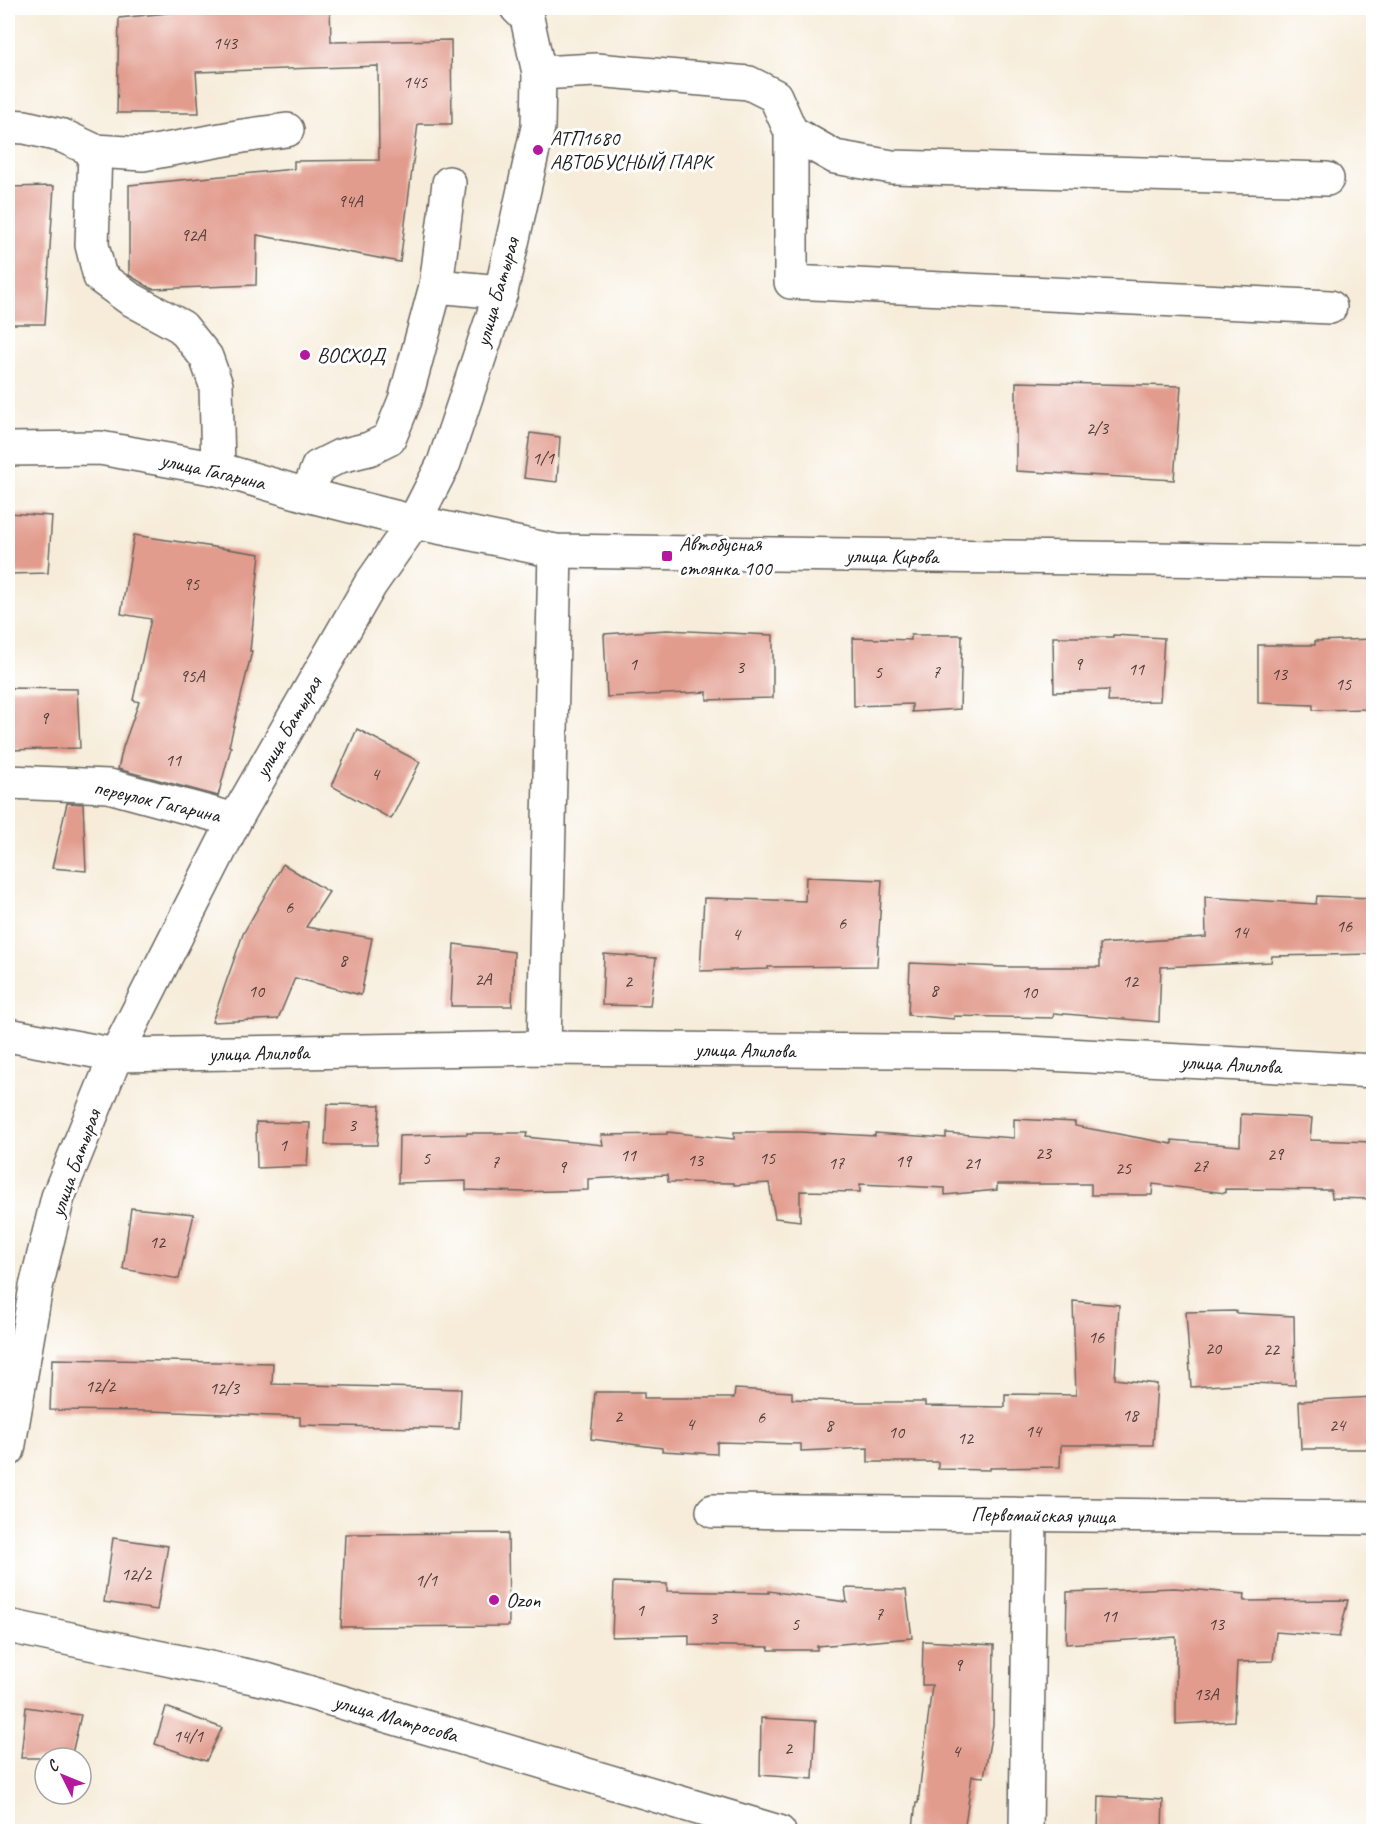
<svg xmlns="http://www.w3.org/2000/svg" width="1381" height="1839" viewBox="0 0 1381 1839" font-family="Caveat,sans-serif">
<rect width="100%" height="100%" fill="#fff"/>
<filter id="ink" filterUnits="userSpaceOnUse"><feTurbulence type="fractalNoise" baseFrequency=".0167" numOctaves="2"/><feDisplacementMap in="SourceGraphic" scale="12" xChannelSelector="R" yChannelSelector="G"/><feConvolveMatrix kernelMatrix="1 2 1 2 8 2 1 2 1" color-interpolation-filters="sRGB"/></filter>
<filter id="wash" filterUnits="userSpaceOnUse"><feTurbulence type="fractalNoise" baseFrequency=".008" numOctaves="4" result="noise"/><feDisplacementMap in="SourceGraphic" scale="24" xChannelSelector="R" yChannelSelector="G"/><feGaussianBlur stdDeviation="1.35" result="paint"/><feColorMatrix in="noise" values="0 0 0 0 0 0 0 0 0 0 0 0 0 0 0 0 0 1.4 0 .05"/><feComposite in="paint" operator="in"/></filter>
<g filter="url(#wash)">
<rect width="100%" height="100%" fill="#f6ecd9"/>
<g id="blocks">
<g fill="#e29c8e">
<path d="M216,8H330L331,42L451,40L452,124H418L400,262L257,235L256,285L152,289L129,275V185L294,169V161L379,160L378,66L196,72L199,113H117L119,18Z"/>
<path d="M54,186L45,324H8V187Z"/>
<path d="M1016,382L1181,386L1174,480L1016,471Z"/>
<path d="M530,433L560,437L557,482L524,478Z"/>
<path d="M8,513L52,516L48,573L8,574Z"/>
<path d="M134,535L260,554L250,651H252L229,746L231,747L218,796L118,769L123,747L139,702L133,700L151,619L121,614Z"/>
<path d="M667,630L773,635V698L707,700V692L607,697L604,634Z"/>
<path d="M911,635H962L960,709L912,712V704L854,706L853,638L911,640Z"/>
<path d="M1113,635L1164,638L1160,701L1108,702L1109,690L1054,692L1053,637H1113Z"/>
<path d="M1374,639L1372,709L1313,710V705L1258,703V645H1315V641Z"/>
<path d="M8,688L77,689L80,748L10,750Z"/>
<path d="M357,729L420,762L391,819L332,786Z"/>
<path d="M67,803L83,804L86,871L52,868Z"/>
<path d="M283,864L329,892L306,927L372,938L361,995L295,978L278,1019L212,1022L243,934Z"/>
<path d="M806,877L882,880L877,966L768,967V969L700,971L704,898L805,901Z"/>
<path d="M1317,896L1374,898V954L1272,956L1271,962L1161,967L1159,1022L1054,1013L1053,1018L954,1016V1019L908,1015L910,963L1003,967H1100V944L1206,937L1205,897L1316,904Z"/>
<path d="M454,944L514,952L512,1006H451Z"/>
<path d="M604,954L656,958L650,1006L602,1005Z"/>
<path d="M327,1104L380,1105L377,1145H325Z"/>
<path d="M1241,1114L1312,1118L1310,1140L1374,1142V1199L1332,1198L1331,1190L1225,1189V1193L1153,1184L1152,1195H1091V1184H997V1190L945,1195V1188L860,1184V1192L800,1191V1221L775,1218L769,1183L734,1185V1183L668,1182L667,1175L588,1179V1190L522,1192L466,1190V1181L398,1183L399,1136L467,1134V1133H527L526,1137L603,1145L601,1135L667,1134V1132L734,1139V1132H800L875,1136V1133L946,1138V1133L1014,1138V1119L1075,1122V1126L1172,1144V1140L1240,1146Z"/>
<path d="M256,1122L310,1123L307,1166L257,1168Z"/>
<path d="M131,1208L194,1214L179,1279L123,1269Z"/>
<path d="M1073,1301L1119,1305L1115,1379L1157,1384L1153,1445H1061L1060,1467L990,1468V1470L938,1469V1462H868V1448L801,1451V1444L717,1442V1454L662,1451V1448L591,1439L595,1392H644V1398H734L735,1389L792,1392V1399L859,1402H925V1406L1005,1407V1394L1076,1395Z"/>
<path d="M1236,1311V1313L1294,1316L1295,1385L1253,1383L1191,1387L1186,1312Z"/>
<path d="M52,1359L273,1363L272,1384L461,1389L459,1429L300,1425V1417L150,1411L50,1410Z"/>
<path d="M1374,1397V1449H1301L1299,1401Z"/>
<path d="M508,1533L509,1626L341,1627L345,1534Z"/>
<path d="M113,1538L168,1546L157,1610L104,1602Z"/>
<path d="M614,1582L667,1584V1591L769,1593V1591L847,1602L845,1588L906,1590L912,1638L817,1646V1650H769V1647L689,1645V1635L612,1637Z"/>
<path d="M1175,1588L1245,1594L1244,1601L1348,1600L1339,1637L1276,1632L1273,1661L1237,1662L1234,1721L1176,1724V1637L1066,1644L1067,1592Z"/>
<path d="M923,1641L994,1645L993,1725L984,1777L972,1776L964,1832H938L913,1828L916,1803H918L932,1685H922Z"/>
<path d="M26,1707L81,1715L71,1758H21Z"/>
<path d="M166,1707L222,1728L206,1761L155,1744Z"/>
<path d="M761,1718L816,1721L813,1779L760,1775Z"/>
<path d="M1099,1796L1163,1800L1162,1832H1098Z"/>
</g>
</g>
</g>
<g filter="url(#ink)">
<use href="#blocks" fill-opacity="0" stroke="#68655e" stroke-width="1.5"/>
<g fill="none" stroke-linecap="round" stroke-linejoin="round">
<g stroke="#68655e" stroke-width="36">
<g id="minor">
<path d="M539,73L596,70L749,83L775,96L791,132V282L1330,307"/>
<path d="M8,126L25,127L63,136L95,151L143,154L243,136L287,130"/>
<path d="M791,132L835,157L892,167L1327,179"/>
<path d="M95,151L92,245L100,277L129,298L182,327L206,357L216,385L218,469"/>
<path d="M436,286L501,292"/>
<path d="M8,449L100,448L218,469L307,495L414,522L555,551L1374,562"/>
<path d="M307,495L318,467L340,456L369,449L389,439L405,400L436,286L449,183"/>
<path d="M8,782L109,786L235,820"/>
<path d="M8,1035L116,1055L544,1048L1008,1052L1374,1071"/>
<path d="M544,1048L555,551"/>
<path d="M8,1450L36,1287L58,1197L116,1055L235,820L370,585L414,522L444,463L501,292L538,127L539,73L527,18L517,8"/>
<path d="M713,1511L1374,1518"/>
<path d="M8,1626L267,1680L779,1832"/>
<path d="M1026,1832L1030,1515"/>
</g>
</g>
<use href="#minor" stroke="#fff" stroke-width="33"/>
</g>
</g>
<g fill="#b5179e" stroke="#fff" stroke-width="2">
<circle cx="538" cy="150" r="6"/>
<circle cx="305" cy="355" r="6"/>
<rect x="661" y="550" width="12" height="12" rx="3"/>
<circle cx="494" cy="1600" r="6"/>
</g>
<g text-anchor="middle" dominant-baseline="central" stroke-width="6" stroke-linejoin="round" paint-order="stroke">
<g font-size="18" fill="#4e3c38">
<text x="225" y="43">143</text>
<text x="415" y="82">145</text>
<text x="350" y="201">94А</text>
<text x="193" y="235">92А</text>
<text x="1097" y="428">2/3</text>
<text x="543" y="458">1/1</text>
<text x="191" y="584">95</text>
<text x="633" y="664">1</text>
<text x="1078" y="664">9</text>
<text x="740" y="667">3</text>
<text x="1136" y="669">11</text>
<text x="878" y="672">5</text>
<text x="936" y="672">7</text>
<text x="1279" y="674">13</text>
<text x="192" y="676">95А</text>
<text x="1343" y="684">15</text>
<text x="44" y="718">9</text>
<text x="173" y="760">11</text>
<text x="375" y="774">4</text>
<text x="289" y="907">6</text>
<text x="842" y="923">6</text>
<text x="1344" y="926">16</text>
<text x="1240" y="932">14</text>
<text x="736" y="934">4</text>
<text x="343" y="960">8</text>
<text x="483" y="979">2А</text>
<text x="628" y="981">2</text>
<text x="1130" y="981">12</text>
<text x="934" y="990">8</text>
<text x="256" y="991">10</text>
<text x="1029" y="992">10</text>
<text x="352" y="1125">3</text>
<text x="283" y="1145">1</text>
<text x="1043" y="1153">23</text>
<text x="1275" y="1154">29</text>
<text x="628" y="1155">11</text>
<text x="426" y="1158">5</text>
<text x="767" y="1158">15</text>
<text x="695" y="1160">13</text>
<text x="903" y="1161">19</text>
<text x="495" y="1162">7</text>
<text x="836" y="1163">17</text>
<text x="972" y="1163">21</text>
<text x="1200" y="1166">27</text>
<text x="562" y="1167">9</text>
<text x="1123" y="1168">25</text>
<text x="157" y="1242">12</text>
<text x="1096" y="1337">16</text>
<text x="1213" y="1348">20</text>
<text x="1271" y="1349">22</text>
<text x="100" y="1386">12/2</text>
<text x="224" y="1388">12/3</text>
<text x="1130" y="1415">18</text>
<text x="618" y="1416">2</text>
<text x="761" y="1417">6</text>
<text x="690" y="1424">4</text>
<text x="829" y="1425">8</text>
<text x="1337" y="1425">24</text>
<text x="1033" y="1431">14</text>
<text x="896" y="1432">10</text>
<text x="965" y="1438">12</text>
<text x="136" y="1574">12/2</text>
<text x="426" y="1580">1/1</text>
<text x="640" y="1610">1</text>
<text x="879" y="1614">7</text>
<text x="1109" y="1616">11</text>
<text x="713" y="1618">3</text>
<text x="795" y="1624">5</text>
<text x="1216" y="1624">13</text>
<text x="958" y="1665">9</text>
<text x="1206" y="1694">13А</text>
<text x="188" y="1736">14/1</text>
<text x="788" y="1748">2</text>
<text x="956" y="1751">4</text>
</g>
<g font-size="21" fill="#1c1c1c" stroke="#fff" text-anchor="start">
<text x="550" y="138">АТП1680<tspan x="550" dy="24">АВТОБУСНЫЙ ПАРК</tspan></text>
<text x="317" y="355">ВОСХОД</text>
<text x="679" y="544">Автобусная<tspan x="679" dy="24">стоянка 100</tspan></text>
<text x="506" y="1600">Ozon</text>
</g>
<g font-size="21" fill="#1c1c1c" stroke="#fff">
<text transform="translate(497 292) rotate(-74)">улица Батырая</text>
<text transform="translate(213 471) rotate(13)">улица Гагарина</text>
<text transform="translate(892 556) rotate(1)">улица Кирова</text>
<text transform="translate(288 727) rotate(-60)">улица Батырая</text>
<text transform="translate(157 801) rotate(13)">переулок Гагарина</text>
<text transform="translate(745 1050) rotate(1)">улица Алилова</text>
<text transform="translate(259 1053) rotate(-1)">улица Алилова</text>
<text transform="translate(1231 1064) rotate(3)">улица Алилова</text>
<text transform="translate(75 1163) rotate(-70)">улица Батырая</text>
<text transform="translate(1043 1515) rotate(1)">Первомайская улица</text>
<text transform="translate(396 1718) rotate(16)">улица Матросова</text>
</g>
</g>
<rect width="1381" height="1839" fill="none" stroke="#fff" stroke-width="30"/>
<g transform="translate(63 1776) rotate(313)"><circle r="28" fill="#ffffff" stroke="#a4a4a4" stroke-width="1.5"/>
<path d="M0-4.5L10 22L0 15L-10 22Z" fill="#b5179e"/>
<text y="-9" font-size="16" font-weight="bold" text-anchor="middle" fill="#1c1c1c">С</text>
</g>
</svg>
